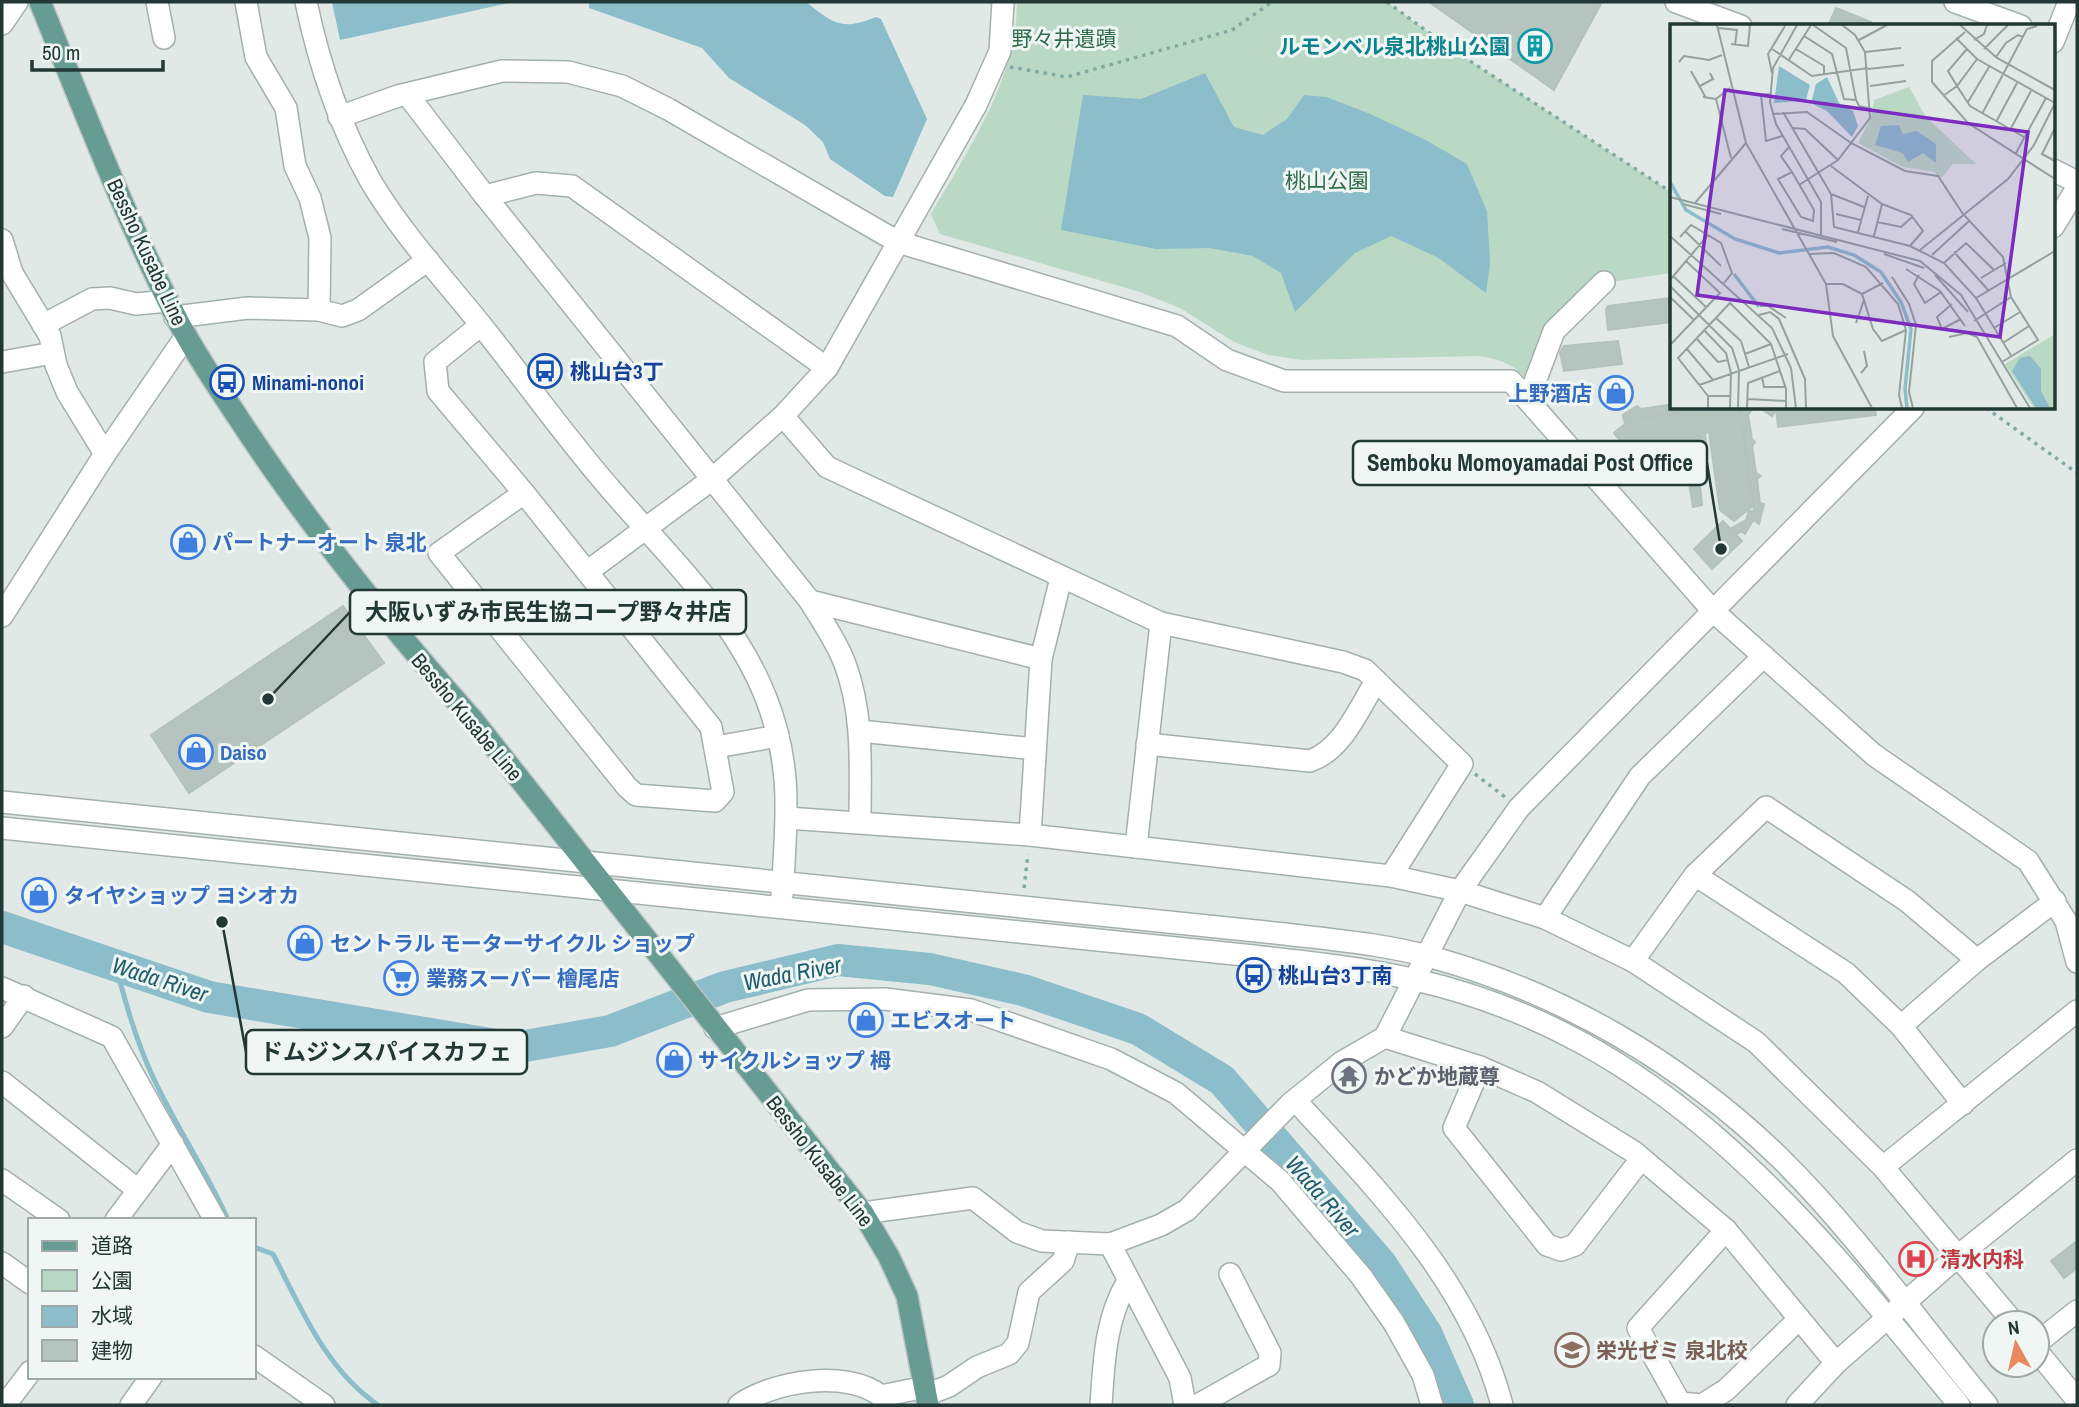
<svg xmlns="http://www.w3.org/2000/svg" width="2079" height="1407" viewBox="0 0 2079 1407" font-family="'Archivo Narrow','Noto Sans JP',sans-serif">
<rect width="100%" height="100%" fill="#e0e9e6"/>
<path fill="#bad9c4" d="M1017,2H1387L1450,48L1671,192V273L1604,283L1554,331L1533,387C1518,366 1504,360 1479,356L1302,360L1268,355L1234,342L1180,308L1140,292L940,234L931,214C968,150 1017,79 1017,2Z"/>
<g fill="#8bbdcb">
<path d="M332,2H514L340,40Z"/>
<path d="M589,2H806C834,24 841,31 876,17L881,19L927,119L893,197L885,196L830,159L823,142L805,125L729,78L702,48L589,8Z"/>
<path d="M1205,73L1234,127L1263,135L1287,119L1304,95L1326,97L1368,113L1424,139L1467,164L1487,211L1490,263L1486,293L1437,257L1391,236L1355,253L1295,312L1281,273L1253,256L1210,248L1156,249L1061,230L1083,95L1141,99Z"/>
</g>
<g fill="none" stroke-linecap="round" stroke-linejoin="round">
<g stroke="#8bbdcb" stroke-width="5">
<path d="M116,967C126,1004 136,1040 152,1075C175,1125 206,1170 228,1220"/>
<path d="M254,1247L273,1254C301,1308 326,1370 378,1405"/>
</g>
<path stroke="#8bbdcb" stroke-width="32" d="M2,927L209,997L514,1048L610,1031L725,987L838,960L930,969L1023,990L1138,1029L1222,1080L1381,1264L1426,1333L1458,1405"/>
</g>
<g fill="#b5c4bf" stroke="#b3c2bd" stroke-width="2">
<path d="M1429,2H1602L1554,90Z"/>
<path d="M1836,8L1871,22L1870,26H1828Z"/>
<path d="M1671,298V322L1608,330L1606,310L1608,306Z"/>
<path d="M1618,341L1622,364L1564,371L1560,352L1564,346Z"/>
<path d="M1671,401V408H1720L1624,420L1623,415L1637,406L1641,409L1668,405Z"/>
<path d="M1720,408H1740L1753,506L1734,521L1720,510L1709,432L1705,433L1706,442L1629,453L1628,446L1623,445L1614,433L1625,424L1624,420Z"/>
<path d="M1740,408L1751,411L1748,415L1752,439L1755,442L1752,446L1756,473L1761,476L1757,479L1760,503L1764,504L1759,524L1753,520L1745,534L1741,531L1736,535L1730,529L1746,520L1749,511H1754Z"/>
<path d="M1760,408H1776V410L1772,416Z"/>
<path d="M1776,408H1875L1876,415L1778,427Z"/>
<path d="M1686,461L1699,476L1702,505L1693,507L1688,477L1680,473L1651,477L1649,466Z"/>
<path d="M1723,521L1742,541L1712,569L1694,549Z"/>
<path d="M343,606L384,663L189,793L151,735Z"/>
<path d="M2077,1241V1268L2064,1278L2051,1261Z"/>
</g>
<g fill="none" stroke-linecap="round" stroke-linejoin="round">
<g stroke="#a3b0ad" stroke-width="24">
<g id="minor">
<path d="M157,2L164,38"/>
<path d="M246,2L256,57L286,108L295,166L310,198L320,238L319,310"/>
<path d="M306,2C319,64 339,124 370,180C403,236 449,284 489,335C530,387 569,442 613,492C668,556 735,618 766,698C794,769 786,823 782,896"/>
<path d="M1676,2L1741,26"/>
<path d="M1955,2L2021,26"/>
<path d="M2,24L17,2"/>
<path d="M2053,42L2069,2"/>
<path d="M407,94L485,196L810,601C822,621 837,642 845,664C864,715 860,768 860,821"/>
<path d="M339,117L398,96L502,71L568,72L622,86L668,109L898,242L1177,326L1227,360L1284,381H1511L1713,611L1874,755L2028,861L2066,921L2077,962"/>
<path d="M2053,170L2077,182"/>
<path d="M485,196L536,183L572,186L827,368"/>
<path d="M2053,227L2077,188"/>
<path d="M2,240L12,273L50,336L56,365L67,392L105,454"/>
<path d="M175,317L248,308L319,310L342,316L358,310L428,260"/>
<path d="M43,325L92,299L110,298L136,304L168,301"/>
<path d="M481,325L435,362L438,391L524,493L711,727L723,792L715,801L636,795L627,787L439,553L524,493"/>
<path d="M2,362L53,353"/>
<path d="M1531,401L1533,387L1554,331L1604,282"/>
<path d="M783,416L827,467L1161,623L1343,662L1365,670L1462,764L1391,876"/>
<path d="M587,572L711,480L783,416L827,368L976,105L1000,51L1003,2"/>
<path d="M810,601L1041,659"/>
<path d="M2,616L105,454L186,336"/>
<path d="M860,731L1035,749"/>
<path d="M1147,744L1310,761C1343,749 1358,710 1376,681"/>
<path d="M716,747L778,736"/>
<path d="M2,802L1285,934C1333,940 1384,944 1431,957C1563,993 1683,1064 1780,1158C1856,1233 1919,1323 1987,1405"/>
<path d="M787,818L1030,835L1391,876L1460,891L1545,918L1633,961L1756,1042L1883,1167L2014,1323"/>
<path d="M2,828L1254,956C1308,962 1363,968 1416,980C1664,1037 1807,1218 1959,1405"/>
<path d="M1030,835L1041,659L1061,578"/>
<path d="M1136,847L1161,623"/>
<path d="M1695,875L1846,973L1901,1026L1963,1104"/>
<path d="M1545,918L1640,776L1764,656"/>
<path d="M1633,961L1695,875L1766,807L1907,901L1977,960"/>
<path d="M2,988L112,1037L215,1220"/>
<path d="M1901,1026L1977,960L2055,901"/>
<path d="M2,1027L24,996"/>
<path d="M715,1028L808,1000L885,999L971,1010L1111,1059L1176,1093L1280,1181L1361,1276L1394,1323L1423,1375L1432,1405"/>
<path d="M1385,1037L1480,1067L1537,1092L1634,1152L1726,1230L1836,1363"/>
<path d="M1480,1067L1454,1128L1547,1245L1561,1250L1575,1245L1641,1159"/>
<path d="M2,1082L138,1190"/>
<path d="M1295,1100C1378,1191 1470,1282 1502,1405"/>
<path d="M1883,1167L2077,1011"/>
<path d="M2,1180L59,1220"/>
<path d="M863,1213L973,1198L1017,1232L1042,1241L1110,1244"/>
<path d="M116,1220L173,1144"/>
<path d="M1726,1230L1638,1328L1680,1403L1702,1405L1726,1390L1799,1319"/>
<path d="M2,1263L30,1283"/>
<path d="M2037,1343L2077,1311"/>
<path d="M2037,1351L2077,1400"/>
<path d="M254,1356L324,1405"/>
<path d="M926,1395L949,1386L977,1367L1009,1354L1018,1343L1029,1292L1063,1261L1069,1242"/>
<path d="M5,1405L30,1372"/>
<path d="M131,1405L151,1377"/>
<path d="M739,1405C773,1381 847,1369 881,1396L925,1387"/>
<path d="M1101,1405C1104,1362 1105,1319 1128,1281"/>
<path d="M1185,1405L1180,1378L1110,1244L1161,1225L1187,1210L1290,1104L1342,1062L1385,1037L1460,891L1519,808L1913,408"/>
<path d="M1198,1405L1269,1365L1270,1353L1230,1274"/>
<path d="M1797,1405L1836,1363L1958,1256L2077,1160"/>
</g>
</g>
<g stroke="#bdc3c2" stroke-width="24">
<path id="major" d="M40,2C83,108 124,215 176,317C193,351 216,384 237,416C307,523 388,624 473,720L863,1213L889,1257L907,1296L928,1405"/>
</g>
<g stroke="#82aba1" stroke-width="3.5" stroke-dasharray="3.5 5" stroke-linecap="butt">
<path d="M1387,2L1450,48L1671,192"/>
<path d="M1010,67L1067,77L1232,30L1272,2"/>
<path d="M1986,408L2077,473"/>
<path d="M1475,774L1505,797"/>
<path d="M1024,888L1028,854"/>
</g>
<use href="#minor" stroke="#fff" stroke-width="21"/>
<use href="#major" stroke="#679c92" stroke-width="21"/>
</g>
<defs>
<g id="building-ring" transform="scale(1.75)"><circle r="9.5" fill="#f0f6f3" stroke="#0f9aa8" stroke-width="1.5"/><path d="M-4-6H4V6H1V3H-1V6H-4ZM-2.5-4.3h1.7v1.8h-1.7ZM.8-4.3h1.7v1.8H.8ZM-2.5-1h1.7V.8h-1.7ZM.8-1h1.7V.8H.8Z" fill="#0f9aa8"/></g>
<g id="bus-ring" transform="scale(1.75)"><circle r="9.5" fill="#f0f6f3" stroke="#1a4fb4" stroke-width="1.5"/><path d="M-5-6H5V4H4V6H2V4H-2V6H-4V4H-5ZM-3.5-4V0h7V-4ZM-3.5 1.2v1.5H-2V1.2ZM2 1.2v1.5H3.5V1.2Z" fill="#1a4fb4"/></g>
<g id="shop-ring" transform="scale(1.75)"><circle r="9.5" fill="#f0f6f3" stroke="#3f7fe0" stroke-width="1.5"/><path d="M-5-2.5h2.3a2.7 3.5 0 0 1 5.4 0H5L5.5 6h-11ZM-1.5-2.5h3a1.5 2.3 0 0 0-3 0Z" fill="#3f7fe0"/></g>
<g id="supermarket-ring" transform="scale(1.75)"><circle r="9.5" fill="#f0f6f3" stroke="#3f7fe0" stroke-width="1.5"/><path d="M-6-5.5h2.5l.6 2H6L4.5 2H-2.5L-4.4-4H-6ZM-1.5 3.2a1.3 1.3 0 1 0 .1 0ZM3 3.2a1.3 1.3 0 1 0 .1 0Z" fill="#3f7fe0"/></g>
<g id="temple-ring" transform="scale(1.75)"><circle r="9.5" fill="#f0f6f3" stroke="#6b7280" stroke-width="1.5"/><path d="M0-6L5-2H3V0L6.5 2.5H4V6H1.5V3h-3V6H-4V2.5H-6.5L-3 0V-2H-5Z" fill="#6b7280"/></g>
<g id="hospital-ring" transform="scale(1.75)"><circle r="9.5" fill="#f0f6f3" stroke="#e0444e" stroke-width="1.5"/><path d="M-5-5h3v3.5h4V-5h3V5h-3V1.5h-4V5h-3Z" fill="#e0444e"/></g>
<g id="school-ring" transform="scale(1.75)"><circle r="9.5" fill="#f0f6f3" stroke="#8d6e63" stroke-width="1.5"/><path d="M0-5L7-2L0 1L-7-2ZM-4 1L0 2.5L4 1V4Q0 6-4 4Z" fill="#8d6e63"/></g>
</defs>
<g fill-rule="evenodd">
<use href="#building-ring" x="1535" y="46"/>
<use href="#bus-ring" x="545" y="371"/>
<use href="#bus-ring" x="227" y="382"/>
<use href="#shop-ring" x="1616" y="393"/>
<use href="#shop-ring" x="188" y="542"/>
<use href="#shop-ring" x="196" y="752"/>
<use href="#shop-ring" x="39" y="895"/>
<use href="#shop-ring" x="305" y="943"/>
<use href="#bus-ring" x="1254" y="975"/>
<use href="#supermarket-ring" x="401" y="978"/>
<use href="#shop-ring" x="866" y="1020"/>
<use href="#shop-ring" x="674" y="1060"/>
<use href="#temple-ring" x="1349" y="1076"/>
<use href="#hospital-ring" x="1916" y="1259"/>
<use href="#school-ring" x="1572" y="1350"/>
</g>
<g text-anchor="middle" dominant-baseline="central" stroke-width="6" stroke-linejoin="round" paint-order="stroke">
<g font-size="21" fill="#2f6c4a" stroke="#f0f6f3">
<text x="1064" y="38">野々井遺蹟</text>
<text x="1327" y="180">桃山公園</text>
</g>
<g font-size="21" font-weight="bold" fill="#0d838f" stroke="#f0f6f3" text-anchor="end">
<text x="1510" y="46">ルモンベル泉北桃山公園</text>
</g>
<g font-size="21" fill="#223834" stroke="#f0f6f3">
<text transform="translate(147 252) rotate(65)">Bessho Kusabe Line</text>
<text transform="translate(467 717) rotate(50)">Bessho Kusabe Line</text>
<text transform="translate(820 1161) rotate(52)">Bessho Kusabe Line</text>
</g>
<g font-size="21" font-weight="bold" fill="#164399" stroke="#f0f6f3" text-anchor="start">
<text x="570" y="371">桃山台3丁</text>
<text x="252" y="382">Minami-nonoi</text>
<text x="1278" y="975">桃山台3丁南</text>
</g>
<g font-size="21" font-weight="bold" fill="#366cbe" stroke="#f0f6f3" text-anchor="start">
<text x="1592" y="393" text-anchor="end">上野酒店</text>
<text x="212" y="542">パートナーオート 泉北</text>
<text x="220" y="752">Daiso</text>
<text x="64" y="895">タイヤショップ ヨシオカ</text>
<text x="330" y="943">セントラル モーターサイクル ショップ</text>
<text x="426" y="978">業務スーパー 檜尾店</text>
<text x="890" y="1020">エビスオート</text>
<text x="698" y="1060">サイクルショップ 栂</text>
</g>
<g font-size="21" font-weight="bold" fill="#5b616d" stroke="#f0f6f3" text-anchor="start">
<text x="1374" y="1076">かどか地蔵尊</text>
</g>
<g font-size="21" font-weight="bold" fill="#be3a42" stroke="#f0f6f3" text-anchor="start">
<text x="1940" y="1259">清水内科</text>
</g>
<g font-size="21" font-weight="bold" fill="#785e54" stroke="#f0f6f3" text-anchor="start">
<text x="1596" y="1350">栄光ゼミ 泉北校</text>
</g>
<g font-size="23" font-style="italic" fill="#215d6f" stroke="#f0f6f3">
<text transform="translate(792 973) rotate(-11)">Wada River</text>
<text transform="translate(160 979) rotate(18)">Wada River</text>
<text transform="translate(1323 1196) rotate(49)">Wada River</text>
</g>
</g>
<g transform="translate(1670 24)">
<rect width="385" height="385" fill="#e0e9e6"/>
<path d="M239,63L256,93L306,140H283L271,154L264,148L233,143L188,119L201,94L204,76ZM385,310V384H364L335,340Z" fill="#bad9c4"/>
<path d="M109,42L140,61L136,76L104,79ZM157,53L169,79L183,87L188,102L182,113L157,87L141,79L146,60ZM229,101L233,110L247,107L266,120V139L253,129L238,138L233,129L205,121L211,102ZM360,332L371,345V367L380,384H366L342,347L350,334Z" fill="#8bbdcb"/>
<path fill="none" stroke="#8bbdcb" stroke-width="3.5" d="M0,158L16,186L65,215L109,229L158,223L184,231L211,248L231,278L241,305L235,365L237,384M64,250L89,283"/>
<path fill="none" stroke="#94a29f" stroke-width="2" d="M47,1L76,119L156,260L163,312L202,384M127,1L103,44L100,78L106,100L151,178V211M143,1L176,24L186,76L189,82L202,85M290,1L327,34L385,66M48,4L67,6L65,21M295,8L262,37V58L298,99L385,155M134,12L162,30L174,75L186,76M286,14L307,35L385,79M189,16L217,1M304,16L314,10L317,1M61,20L78,22L80,1M102,25L142,52L198,44M126,25L154,42V50M297,25L278,47L287,62L300,82L354,113M314,25L338,1M195,28L231,24M326,33L336,19L348,11L353,13M118,37L141,1M9,38L14,32L39,36L52,31M198,45L234,41M21,47L36,74M102,49L98,30L115,2M30,62L43,55L40,49M200,62L236,57M100,70L91,71L96,117L112,112M273,72L287,62L307,35M33,73L46,75L60,64M46,75L61,134M298,78L319,43M113,88L161,170L164,203L240,222L274,239L306,274L342,333M102,90L137,88L181,119L235,147L268,152L293,190L333,233L341,273L368,316L332,338M312,90L357,5L367,2M326,98L347,59M122,104L135,105L168,136M385,104L372,130L385,137M340,106L361,67M119,123L111,132L122,148L144,186L143,197L131,193L108,155L122,148M346,129L376,74M161,142L212,180L241,191L253,207L240,222M129,161L168,136L200,94L195,28L185,11L172,1M161,170L194,183M0,173L250,237L291,271L360,384M25,179L76,119M13,180L51,190M166,190L191,196M207,198L231,203L242,193M112,205L167,218M15,207L51,242M188,208L198,172M0,212L102,304L121,344L126,384M204,212L212,180M10,213L21,201L51,219L62,249L54,259M250,226L338,155L364,121L385,79M284,228L319,267M139,230L164,229L196,243L228,280L236,306L229,371L232,384M214,230L254,244M262,231L299,197M274,239L296,219L324,246M236,245L270,267L295,302M249,251L244,260L255,279L271,268M265,251L298,288M3,252L36,283M222,253L239,280L246,301L239,368L243,384M311,254L336,239M0,256L38,211M213,259L192,270L203,305L212,317L236,306M156,260H173L192,270M0,262L62,324L69,346L68,384M0,273L24,296M306,274L385,227M282,280L267,293L272,305L291,295M90,282H98L116,294M89,291L100,288L109,295L135,355L136,384M46,294L71,317L79,343M304,297L341,273M186,299L194,276M324,304L350,288M34,306L56,329L61,349L60,384M279,313L297,309L307,313L347,384M26,314L48,338L58,336M333,319L359,302M0,321L50,269L16,237M17,325L43,356M75,330L101,320M191,349L197,342L194,327M92,353L94,363H116M29,361L118,330M38,372H60M78,375L117,377M38,384V372L8,334L60,279L101,320L116,365V384M77,384L78,359L110,347"/>
<path fill="#7b2cbf" fill-opacity="0.15" stroke="#7b2cbf" stroke-width="3.5" d="M55,66L358,108L330,313L27,271Z"/>
<rect width="385" height="385" fill="none" stroke="#223834" stroke-width="3.5"/>
</g>
<path fill="none" stroke="#223834" stroke-width="2.5" d="M1721 549L1707 463M268 699L350 612M222 922L246 1052"/>
<g fill="#223834" stroke="#f0f6f3" stroke-width="2.5">
<circle cx="1721" cy="549" r="7"/>
<circle cx="268" cy="699" r="7"/>
<circle cx="222" cy="922" r="7"/>
</g>
<g fill="#f0f6f3" stroke="#223834" stroke-width="2.5">
<rect x="1353" y="441" width="354" height="44" rx="7"/>
<rect x="350" y="590" width="396" height="44" rx="7"/>
<rect x="246" y="1030" width="281" height="44" rx="7"/>
</g>
<g font-size="23" text-anchor="middle" font-weight="bold" fill="#223834">
<text x="1530" y="471">Semboku Momoyamadai Post Office</text>
<text x="548" y="620">大阪いずみ市民生協コープ野々井店</text>
<text x="386" y="1060">ドムジンスパイスカフェ</text>
</g>
<rect width="2079" height="1407" fill="none" stroke="#223834" stroke-width="7"/>
<rect x="28" y="1218" width="228" height="161" fill="#f0f6f3" stroke="#9eaaa7" stroke-width="2"/>
<rect x="42" y="1241" width="35" height="10" fill="#679c92" stroke="#9eaaa7" stroke-width="2"/>
<text x="91" y="1253" font-size="21" fill="#223834">道路</text>
<rect x="42" y="1270" width="35" height="21" fill="#bad9c4" stroke="#9eaaa7" stroke-width="2"/>
<text x="91" y="1288" font-size="21" fill="#223834">公園</text>
<rect x="42" y="1306" width="35" height="21" fill="#8bbdcb" stroke="#9eaaa7" stroke-width="2"/>
<text x="91" y="1323" font-size="21" fill="#223834">水域</text>
<rect x="42" y="1340" width="35" height="21" fill="#b5c4bf" stroke="#9eaaa7" stroke-width="2"/>
<text x="91" y="1358" font-size="21" fill="#223834">建物</text>
<g transform="translate(2016 1344) rotate(352)"><circle r="33" fill="#f0f6f3" stroke="#9eaaa7" stroke-width="2"/>
<path d="M0-5L12 26L0 18L-12 26Z" fill="#e78a60"/>
<text y="-10" font-size="19" font-weight="bold" text-anchor="middle" fill="#223834">N</text>
</g>
<path d="M32 60v10h131v-10" fill="none" stroke="#223834" stroke-width="3.5"/>
<text x="42" y="60" font-size="21" fill="#223834" stroke="#f0f6f3" stroke-width="5" paint-order="stroke">50 m</text>
</svg>
